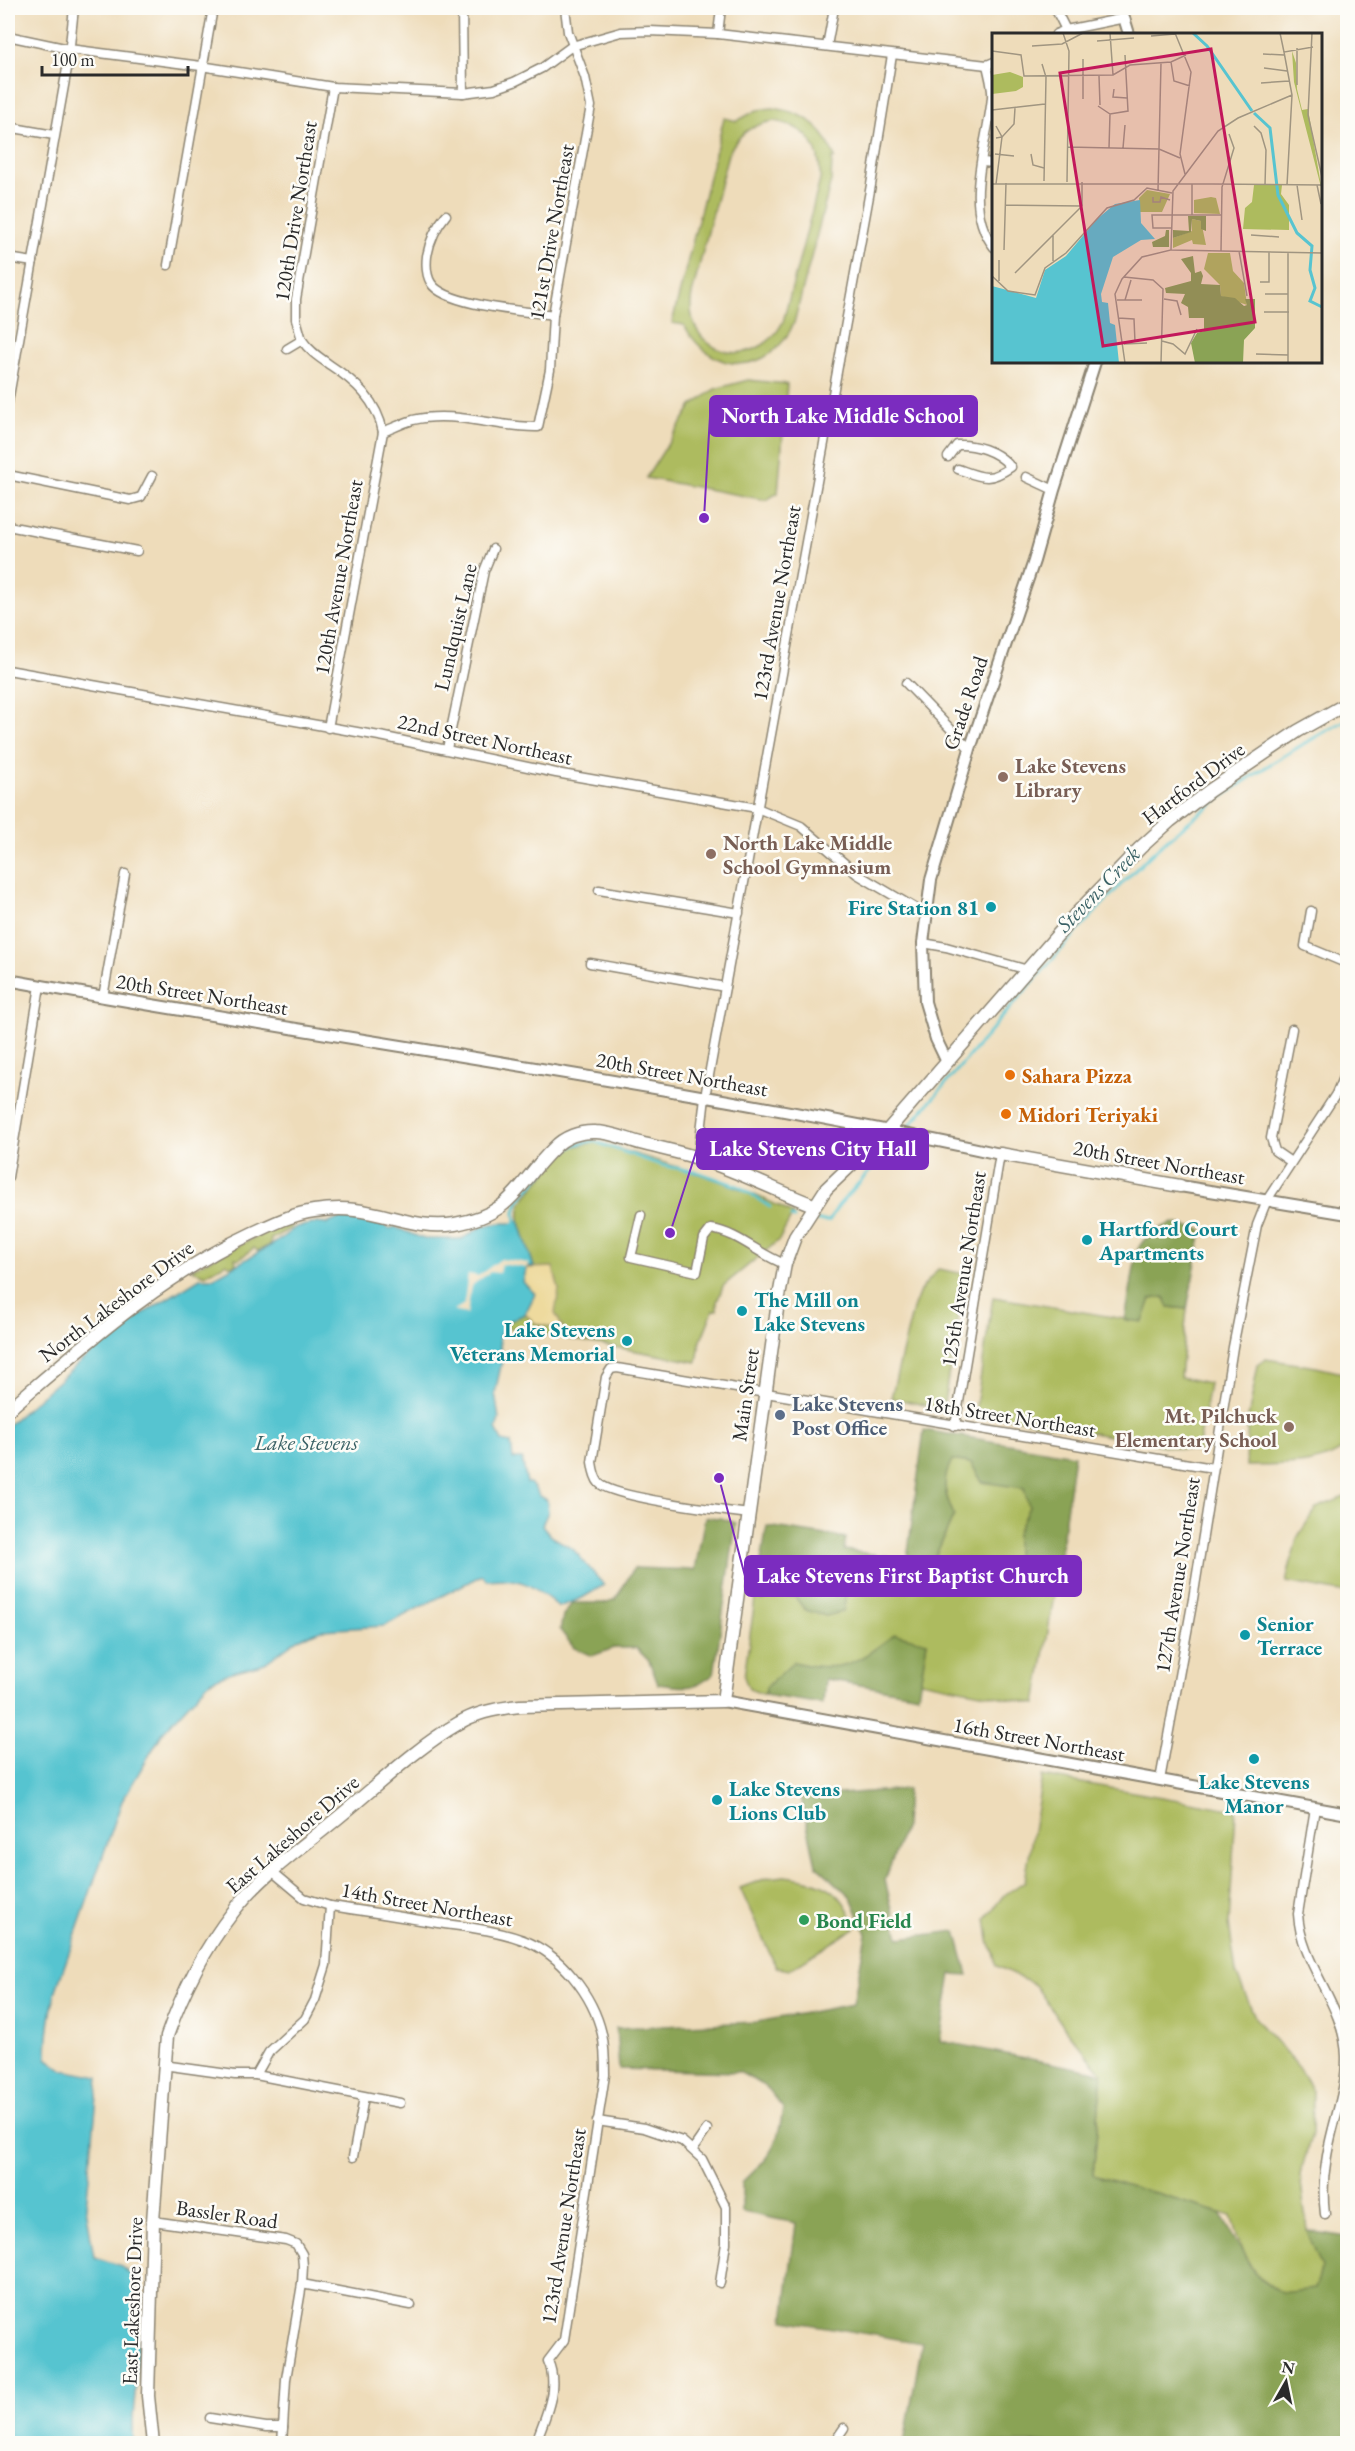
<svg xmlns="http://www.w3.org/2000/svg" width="1355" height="2451" viewBox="0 0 1355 2451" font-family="'EB Garamond',serif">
<rect width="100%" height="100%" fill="#fdfcf7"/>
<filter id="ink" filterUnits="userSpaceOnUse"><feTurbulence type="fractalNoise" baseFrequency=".0167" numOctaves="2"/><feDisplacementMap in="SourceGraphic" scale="12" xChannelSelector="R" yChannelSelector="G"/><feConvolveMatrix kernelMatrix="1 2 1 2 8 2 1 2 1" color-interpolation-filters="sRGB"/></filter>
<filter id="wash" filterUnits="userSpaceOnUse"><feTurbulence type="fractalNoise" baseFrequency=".008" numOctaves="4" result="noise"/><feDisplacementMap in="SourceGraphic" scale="24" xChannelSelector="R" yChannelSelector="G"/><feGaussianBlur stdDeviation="1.35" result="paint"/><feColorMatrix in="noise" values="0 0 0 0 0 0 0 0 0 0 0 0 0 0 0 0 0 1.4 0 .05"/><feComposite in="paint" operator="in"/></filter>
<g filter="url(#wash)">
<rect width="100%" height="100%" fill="#eedcba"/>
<g fill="#adbb5e" stroke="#6c7344" stroke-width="1.5" fill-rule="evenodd">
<path d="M772,108C806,112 823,126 835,158L832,159L831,181L794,323C769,378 712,376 684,325L672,323L724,118L737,121L757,110ZM774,121C809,127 821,147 820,180L783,322C754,377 681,352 692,294L728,154C739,133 751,125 774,121Z"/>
<path d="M748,380L787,384L778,493L766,500L646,478L692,406L715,389Z"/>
<path d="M596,1142C659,1162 736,1181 793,1214L779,1240L723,1286L717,1302V1310H713L700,1343L697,1362L505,1327V1323L525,1314L522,1282L527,1266L534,1267L519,1220L521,1203L566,1148Z"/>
<path d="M292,1219L291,1228L271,1239L270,1245L258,1251L254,1248L239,1259L235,1258L236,1264L231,1266L226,1263L205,1275L191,1269Z"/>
<path d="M938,1269L965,1274L944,1402L934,1407L891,1398L913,1309L920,1291Z"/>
<path d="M993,1297L1142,1322L1150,1299L1165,1297L1169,1307L1187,1309L1180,1377L1209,1383L1198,1452L975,1412Z"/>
<path d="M1266,1359L1316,1367L1347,1374V1445C1325,1468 1276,1465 1246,1466L1248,1418L1258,1365Z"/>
<path d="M951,1460L971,1463L1006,1484L1024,1487L1029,1507L1016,1535L1033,1584L1056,1583L1036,1704L920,1681L927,1642L838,1667L815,1668L794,1662L767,1687L765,1695L749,1689L744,1677L756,1592L761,1600L773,1596L846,1594L857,1587H882L898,1578L921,1573L932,1563L954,1515C944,1493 941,1483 951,1460Z"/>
<path d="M1347,1496V1593L1286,1582L1297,1538L1316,1508Z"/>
<path d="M1042,1776L1236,1810L1229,1924L1236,1973L1256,2019L1296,2064L1313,2091L1312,2134L1300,2175L1307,2230L1322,2267L1315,2290L1281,2293L1256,2275L1242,2251L1231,2216L1093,2176L1102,2073L1066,2030L1035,1985L997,1966L989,1940L986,1918L1003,1896L1025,1881Z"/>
<path d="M785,1876C823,1881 844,1888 855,1928L789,1970L776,1967L740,1888L767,1878Z"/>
</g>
<g fill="#8aa355" stroke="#5a6740" stroke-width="1.5">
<path d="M1173,1223L1202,1230L1187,1309L1169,1307L1164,1297L1151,1299L1143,1322L1125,1320L1137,1251C1145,1234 1157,1229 1173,1223Z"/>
<path d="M924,1430L1074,1455L1056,1583L1033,1584L1016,1559V1535L1029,1507L1024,1488L982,1482L971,1463L952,1460C941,1482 944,1494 954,1515L932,1563L921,1573L898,1578L882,1587H857L846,1594L843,1612L826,1616L805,1610L795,1597L773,1596L761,1600L756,1592L767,1526L846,1538L844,1550L907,1559Z"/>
<path d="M705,1517L721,1518L736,1523L714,1674C694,1691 683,1687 658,1684L649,1661L636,1648H614L592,1656L574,1648L560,1630L563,1616L572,1603H604L616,1599L634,1568L695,1570Z"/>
<path d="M895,1634L927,1642L918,1695L825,1679L823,1704L765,1695L766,1687L794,1662C844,1675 857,1662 895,1634Z"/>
<path d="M907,1789L905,1826L885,1880L899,1938L956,1931L968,1975L951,1974L940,2041L1102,2073L1093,2175L1220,2213L1256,2276L1281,2293L1315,2289L1322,2267L1307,2231L1347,2237V2443H904L922,2343L784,2320L796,2223L742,2212V2183C770,2156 778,2148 783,2108L765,2086L739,2072L619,2069L616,2028L757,2022L853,2004L866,1934L851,1897L816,1865L801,1797Z"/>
</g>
<path fill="#eeda9e" stroke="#8c8264" stroke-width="1.5" d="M553,1267L559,1289L555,1313L563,1328V1331L535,1323L525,1314L535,1294L522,1282L527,1268Z"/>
<path fill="#57c4d0" stroke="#41787e" stroke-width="1.5" d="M340,1218L384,1225L389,1229L395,1227L424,1239H462L481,1227L501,1223H516L519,1220L534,1267L527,1266L523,1282L535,1294L525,1314L505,1323L499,1338L502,1361L495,1393L499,1419L496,1429L502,1441L511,1443L513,1459H522L527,1483H530L540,1496L547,1500L548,1512L542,1525L551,1536L573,1549L604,1585L582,1598L559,1607C533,1586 522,1576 487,1580L482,1575L384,1626L322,1630L298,1639L265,1663L229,1673L210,1681L163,1732L122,1801L55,1993C50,2015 47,2035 47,2058L63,2070L99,2077L86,2207L94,2257L119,2265L136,2279C134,2304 137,2329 138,2354C138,2385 130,2413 134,2443H8V1425L118,1329L200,1278H213L275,1243L296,1227L317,1223L327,1224Z"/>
<path fill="#eedcba" d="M501,1259L528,1263L527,1268L501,1264L499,1273L490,1272L471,1286L467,1314L453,1311L464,1304L468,1274L478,1276Z"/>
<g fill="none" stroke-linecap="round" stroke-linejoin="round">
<g stroke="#57c4d0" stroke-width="3">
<path d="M1344,8L1348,14"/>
<path d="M910,1125C963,1064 1014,1002 1068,942C1102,905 1135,867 1173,835C1226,790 1287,752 1348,719"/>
<path d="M791,1217L794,1218"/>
<path d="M817,1221H829L838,1206L895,1143"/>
<path d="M513,1225L516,1223L515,1212L518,1201L559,1154L577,1144L593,1141L661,1165L697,1172L740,1187L770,1207"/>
</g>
</g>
</g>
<g filter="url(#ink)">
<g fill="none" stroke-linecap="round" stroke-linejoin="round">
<g stroke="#8c8472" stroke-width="11">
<g id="minor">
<path d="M462,8L463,93"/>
<path d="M1055,8L1066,30"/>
<path d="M718,34L721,8"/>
<path d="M1056,34L1066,30L1125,18"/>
<path d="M8,36L69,49L201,66L333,87L463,93L494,89L514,82L542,68L572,46L621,32L650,31L718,34L987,65L994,62"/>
<path d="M827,46L834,8"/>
<path d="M987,65C989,75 993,87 992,97C988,144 961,206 994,247"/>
<path d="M8,127L54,135"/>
<path d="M982,162L994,163"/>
<path d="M446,215C435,228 430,240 427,256C426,265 426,275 431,283C445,306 526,311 553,315"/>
<path d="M8,258L33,262"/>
<path d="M168,265L213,8"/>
<path d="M302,340L296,319V299L333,87"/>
<path d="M287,349L302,340C309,351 320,358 330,365C356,382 377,401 383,432C393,428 403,423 413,420C455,410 496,428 538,427L550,370L553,315L591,106L585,77L568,32L565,8"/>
<path d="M8,402L68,63L74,8"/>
<path d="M948,457L957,445C975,444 996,451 1008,464"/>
<path d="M958,469C983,478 989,482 1011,467"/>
<path d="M8,475L130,500L141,497L152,476"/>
<path d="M1026,477L1054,490"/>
<path d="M8,526L137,551"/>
<path d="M8,670L385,737L556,773L757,808L801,826L857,874L925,914"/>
<path d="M906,683L970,749"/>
<path d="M328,728L383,432"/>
<path d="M447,749L484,571L493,549"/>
<path d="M599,890L739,913"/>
<path d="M1311,911L1305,946L1348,964"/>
<path d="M923,943L946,947L1028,970"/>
<path d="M590,963L725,987"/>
<path d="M103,997L125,874"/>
<path d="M698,1158L705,1097L871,185L892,55"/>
<path d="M1291,1162L1275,1151L1271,1138L1292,1029"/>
<path d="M8,1177L40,986"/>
<path d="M641,1215L631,1257L697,1272L704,1238L711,1229C739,1233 759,1255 785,1264"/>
<path d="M955,1426L1000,1154"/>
<path d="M750,1514C725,1511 613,1498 599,1483C594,1477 593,1469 592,1462L606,1377L611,1369L617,1368L1213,1468"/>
<path d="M1160,1780L1193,1599L1233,1347L1257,1225L1267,1200L1336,1094L1348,1066"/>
<path d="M1315,1808L1298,1914C1301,1966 1344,2003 1346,2056C1347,2093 1330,2127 1326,2163C1323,2180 1323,2197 1325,2214"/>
<path d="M273,1872L304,1898L330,1906C366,1911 402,1917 438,1923C466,1927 496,1930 523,1940C561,1954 593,1995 602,2034C605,2048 605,2062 605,2075L564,2340L548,2361C560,2387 545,2418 535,2444"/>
<path d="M163,2065L235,2075H256L400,2103"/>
<path d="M256,2075L269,2052L305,2019L315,2000L326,1965L330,1906"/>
<path d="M597,2121L644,2128L682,2141L702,2159L726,2207V2243L720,2283"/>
<path d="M693,2149L707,2129"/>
<path d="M353,2157L364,2097"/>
<path d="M153,2221L286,2240L296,2244L302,2254L303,2266L302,2284L286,2379L282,2444"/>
<path d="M302,2284L411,2305"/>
<path d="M210,2418L266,2427H283"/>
<path d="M833,2444L844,2428"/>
</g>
</g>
<g stroke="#8c8472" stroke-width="14">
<g id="tertiary">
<path d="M1121,8L1129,34"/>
<path d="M8,980C338,1040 672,1083 1000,1154"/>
<path d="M947,1062L936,1039L925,1002L923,943L931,880L970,749L1034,561L1054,490L1095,362"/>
<path d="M1180,1186L1348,1214"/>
<path d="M723,1701L1348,1814"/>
</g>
</g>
<g stroke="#8c8472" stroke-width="15">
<g id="secondary">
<path d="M1000,1154L1180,1186"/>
<path d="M8,1410C84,1345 162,1275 253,1233C273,1224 292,1214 314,1211C327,1209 342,1208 355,1210C390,1214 419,1230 455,1224C515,1213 516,1185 554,1148C564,1137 580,1131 596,1132C610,1132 626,1139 640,1143C659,1148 679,1152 698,1158C738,1171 775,1190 813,1205"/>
<path d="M153,2444L148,2396L153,2221L167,2036C182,1993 205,1948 233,1912C260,1876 300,1849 334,1821C375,1788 414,1749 459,1723C477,1712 499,1708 520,1706L723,1701L778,1302L785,1264L795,1237L826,1189L888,1130L1075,915L1140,848L1170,821L1209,791L1298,731L1348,703"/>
</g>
</g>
<use href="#minor" stroke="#fff" stroke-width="8"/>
<use href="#tertiary" stroke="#fff" stroke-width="10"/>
<use href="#secondary" stroke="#fff" stroke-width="12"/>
</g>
</g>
<g fill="#8d6e63" stroke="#fdfcf7" stroke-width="2">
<circle cx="1003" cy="777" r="6"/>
<circle cx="711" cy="854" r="6"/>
<circle cx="1289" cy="1427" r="6"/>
</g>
<g fill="#0f9aa8" stroke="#fdfcf7" stroke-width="2">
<circle cx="991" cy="907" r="6"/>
<circle cx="1087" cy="1240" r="6"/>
<circle cx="742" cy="1311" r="6"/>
<circle cx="627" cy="1341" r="6"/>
<circle cx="1245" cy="1635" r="6"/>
<circle cx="1254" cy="1759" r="6"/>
<circle cx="717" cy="1800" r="6"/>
</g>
<g fill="#e8710a" stroke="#fdfcf7" stroke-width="2">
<circle cx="1010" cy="1075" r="6"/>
<circle cx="1006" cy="1114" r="6"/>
</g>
<circle fill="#5c6f8a" stroke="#fdfcf7" stroke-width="2" cx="780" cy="1415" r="6"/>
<circle fill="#2e9e5b" stroke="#fdfcf7" stroke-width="2" cx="804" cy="1920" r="6"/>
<g text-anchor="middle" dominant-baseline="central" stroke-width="5" stroke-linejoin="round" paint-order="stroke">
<g font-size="21" fill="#2b2b2b" stroke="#fdfcf7">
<text transform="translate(295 211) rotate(-81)">120th Drive Northeast</text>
<text transform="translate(551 232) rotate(-80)">121st Drive Northeast</text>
<text transform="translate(338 577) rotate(-80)">120th Avenue Northeast</text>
<text transform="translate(776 603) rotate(-80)">123rd Avenue Northeast</text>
<text transform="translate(455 627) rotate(-77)">Lundquist Lane</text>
<text transform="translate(965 703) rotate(-71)">Grade Road</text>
<text transform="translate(485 739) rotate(12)">22nd Street Northeast</text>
<text transform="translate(1193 783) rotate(-37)">Hartford Drive</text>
<text transform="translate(202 994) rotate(9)">20th Street Northeast</text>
<text transform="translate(682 1074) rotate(10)">20th Street Northeast</text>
<text transform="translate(1159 1162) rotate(10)">20th Street Northeast</text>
<text transform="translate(963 1269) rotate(-81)">125th Avenue Northeast</text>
<text transform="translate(116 1301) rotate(-37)">North Lakeshore Drive</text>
<text transform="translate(745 1395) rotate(-82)">Main Street</text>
<text transform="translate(1010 1416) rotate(9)">18th Street Northeast</text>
<text transform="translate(1177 1575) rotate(-81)">127th Avenue Northeast</text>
<text transform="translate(1039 1739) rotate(10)">16th Street Northeast</text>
<text transform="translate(292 1834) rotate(-41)">East Lakeshore Drive</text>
<text transform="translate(427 1904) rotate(10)">14th Street Northeast</text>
<text transform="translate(227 2214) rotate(8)">Bassler Road</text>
<text transform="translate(563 2226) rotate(-81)">123rd Avenue Northeast</text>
<text transform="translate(132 2301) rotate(-88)">East Lakeshore Drive</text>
</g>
<g font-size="21" font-weight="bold" fill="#785e54" stroke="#fdfcf7" text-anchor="start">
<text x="1015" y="765">Lake Stevens<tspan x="1015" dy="24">Library</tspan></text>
<text x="723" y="842">North Lake Middle<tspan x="723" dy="24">School Gymnasium</tspan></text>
<text x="1277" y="1415" text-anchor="end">Mt. Pilchuck<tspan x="1277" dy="24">Elementary School</tspan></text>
</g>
<g font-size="21" font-weight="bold" fill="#0d838f" stroke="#fdfcf7" text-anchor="start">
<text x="979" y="907" text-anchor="end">Fire Station 81</text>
<text x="1099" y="1228">Hartford Court<tspan x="1099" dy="24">Apartments</tspan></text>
<text x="754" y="1299">The Mill on<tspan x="754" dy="24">Lake Stevens</tspan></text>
<text x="615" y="1329" text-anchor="end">Lake Stevens<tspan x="615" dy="24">Veterans Memorial</tspan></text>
<text x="1257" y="1623">Senior<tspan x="1257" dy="24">Terrace</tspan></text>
<text x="1254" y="1781" text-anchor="middle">Lake Stevens<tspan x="1254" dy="24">Manor</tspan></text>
<text x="729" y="1788">Lake Stevens<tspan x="729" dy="24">Lions Club</tspan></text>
</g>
<g font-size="21" font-weight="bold" fill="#c56008" stroke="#fdfcf7" text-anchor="start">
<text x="1022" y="1075">Sahara Pizza</text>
<text x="1018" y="1114">Midori Teriyaki</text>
</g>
<g font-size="21" font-weight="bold" fill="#4e5e75" stroke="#fdfcf7" text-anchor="start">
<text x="792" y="1403">Lake Stevens<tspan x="792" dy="24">Post Office</tspan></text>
</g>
<g font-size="21" font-weight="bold" fill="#27864d" stroke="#fdfcf7" text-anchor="start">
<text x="816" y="1920">Bond Field</text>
</g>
<g font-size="22" font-style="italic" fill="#3a6165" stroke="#fdfcf7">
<text transform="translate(1098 889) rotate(-46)">Stevens Creek</text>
<text x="306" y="1442">Lake Stevens</text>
</g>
</g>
<g transform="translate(992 33)">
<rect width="330" height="330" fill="#eedcba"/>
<path d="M300,18L304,30L305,56L310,77L316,76L330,158L302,49ZM18,39L31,44V54L24,58L0,61V42ZM262,152H290L289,161L297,172V197L251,196L253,175L260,169ZM155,157L178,161L170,179H148L147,165ZM219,164L224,165L228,181L202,180V167ZM200,186L209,188L214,212L201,211L200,207L181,215V205L200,198ZM216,220H238L241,238L252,250L255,272L229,263L228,252L212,236Z" fill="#adbb5e"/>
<path d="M196,183H214V198L209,196V188L200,186L199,199L181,205V197L197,198ZM174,197H177V214H161L160,209L173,203ZM201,223L203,240L209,238L211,243L209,251L228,252L229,263L243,265L252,273L255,272L253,266H263V295L252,307L251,330H203L199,310L205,300L212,298V285H197L196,274L189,270L193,261L174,260L173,255L199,248V240L189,226Z" fill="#8aa355"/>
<path d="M148,167L149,190L163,206L149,207L121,224L109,261L110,269L116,270L118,290L123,292L127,330H0V253L44,265L53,237L74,223L105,186L123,171Z" fill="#57c4d0"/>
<path fill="none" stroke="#57c4d0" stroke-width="3" d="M201,0L215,13L260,78M262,80L278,95L286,162L305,200L320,213L318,237L323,255L318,268L330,274"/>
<path fill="none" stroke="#a09581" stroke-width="1.5" d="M71,0L77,18L75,149M118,0L121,42M183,0L199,39L188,121L193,141M288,0L292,19M320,0L316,82L330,144M159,3L183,1M105,8L142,5M40,13L70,11L91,0M0,18L29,22L32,43L121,42L138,32L179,29L194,22M271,21L292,22M91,26V66M179,29L182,48L198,53M50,31L54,44L52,148M272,35L295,38M107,43L108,72M269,50L297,48M305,52V15M122,56L121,64L135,65M106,73L118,81L136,78L133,22M0,77L53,71M262,93L269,100L274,117L273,152M4,105L10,104L4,93M75,114L167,116L188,125M117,115L118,81M131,115L133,92M3,121L22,123M39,121L41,132L52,135M0,151H200V182M4,151L10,104L22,91L23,75M200,151H221M221,151L330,152M295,152L300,62M305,152L310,187M325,152L329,171M166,157L169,30M161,164V169H168L169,164L178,167M13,172L90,173M90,173V149M179,195H161L160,182H230M259,202L287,204M12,217L14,150M179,217L330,220M229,218L230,154L242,115L237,101M247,218L255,263M296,219V330M61,228V202L90,173M23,240L61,202M0,243V216M0,243L16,258L43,262L53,235L74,220L115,175L142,167L155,155L180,160M132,244L161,247L171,256L169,330M7,248V227M268,249H277V219M273,261H296M172,266L185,268L189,282M125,267H150M133,267L139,247M272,279H297M126,285L142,286L143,309M170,308L181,311L193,321L205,296M132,311L155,310M264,321L296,322M133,330L123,261L130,246L150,224L179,217L181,158L226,98L246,85L300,62L292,19L321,14"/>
<path fill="#c2185b" fill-opacity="0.15" stroke="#c2185b" stroke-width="3" d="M219,16L263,289L111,313L68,40Z"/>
<rect width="330" height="330" fill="none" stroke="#2b2b2b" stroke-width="3"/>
</g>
<path fill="none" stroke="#7b2cbf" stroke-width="2" d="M704 518L710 416M670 1233L697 1149M719 1478L745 1576"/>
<g fill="#7b2cbf" stroke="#fdfcf7" stroke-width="2">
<circle cx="704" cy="518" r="6"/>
<circle cx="670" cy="1233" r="6"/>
<circle cx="719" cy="1478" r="6"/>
</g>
<g fill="#7b2cbf" stroke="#7b2cbf" stroke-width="2">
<rect x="710" y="396" width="267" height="40" rx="6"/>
<rect x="697" y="1129" width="231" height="40" rx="6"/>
<rect x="745" y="1556" width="336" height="40" rx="6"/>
</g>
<g font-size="22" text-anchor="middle" font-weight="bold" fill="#fff">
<text x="843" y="423">North Lake Middle School</text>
<text x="813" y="1156">Lake Stevens City Hall</text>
<text x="913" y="1583">Lake Stevens First Baptist Church</text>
</g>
<rect width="1355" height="2451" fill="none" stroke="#fdfcf7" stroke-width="30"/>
<g transform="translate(1286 2382) rotate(9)" stroke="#fdfcf7" stroke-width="4.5" paint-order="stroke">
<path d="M0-4.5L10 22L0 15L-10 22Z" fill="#2b2b2b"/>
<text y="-9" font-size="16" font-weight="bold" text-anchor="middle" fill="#2b2b2b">N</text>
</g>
<path d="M42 66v9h146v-9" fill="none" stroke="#2b2b2b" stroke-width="3"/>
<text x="51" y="66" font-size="18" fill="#2b2b2b" stroke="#fdfcf7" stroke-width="4.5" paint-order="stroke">100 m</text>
</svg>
